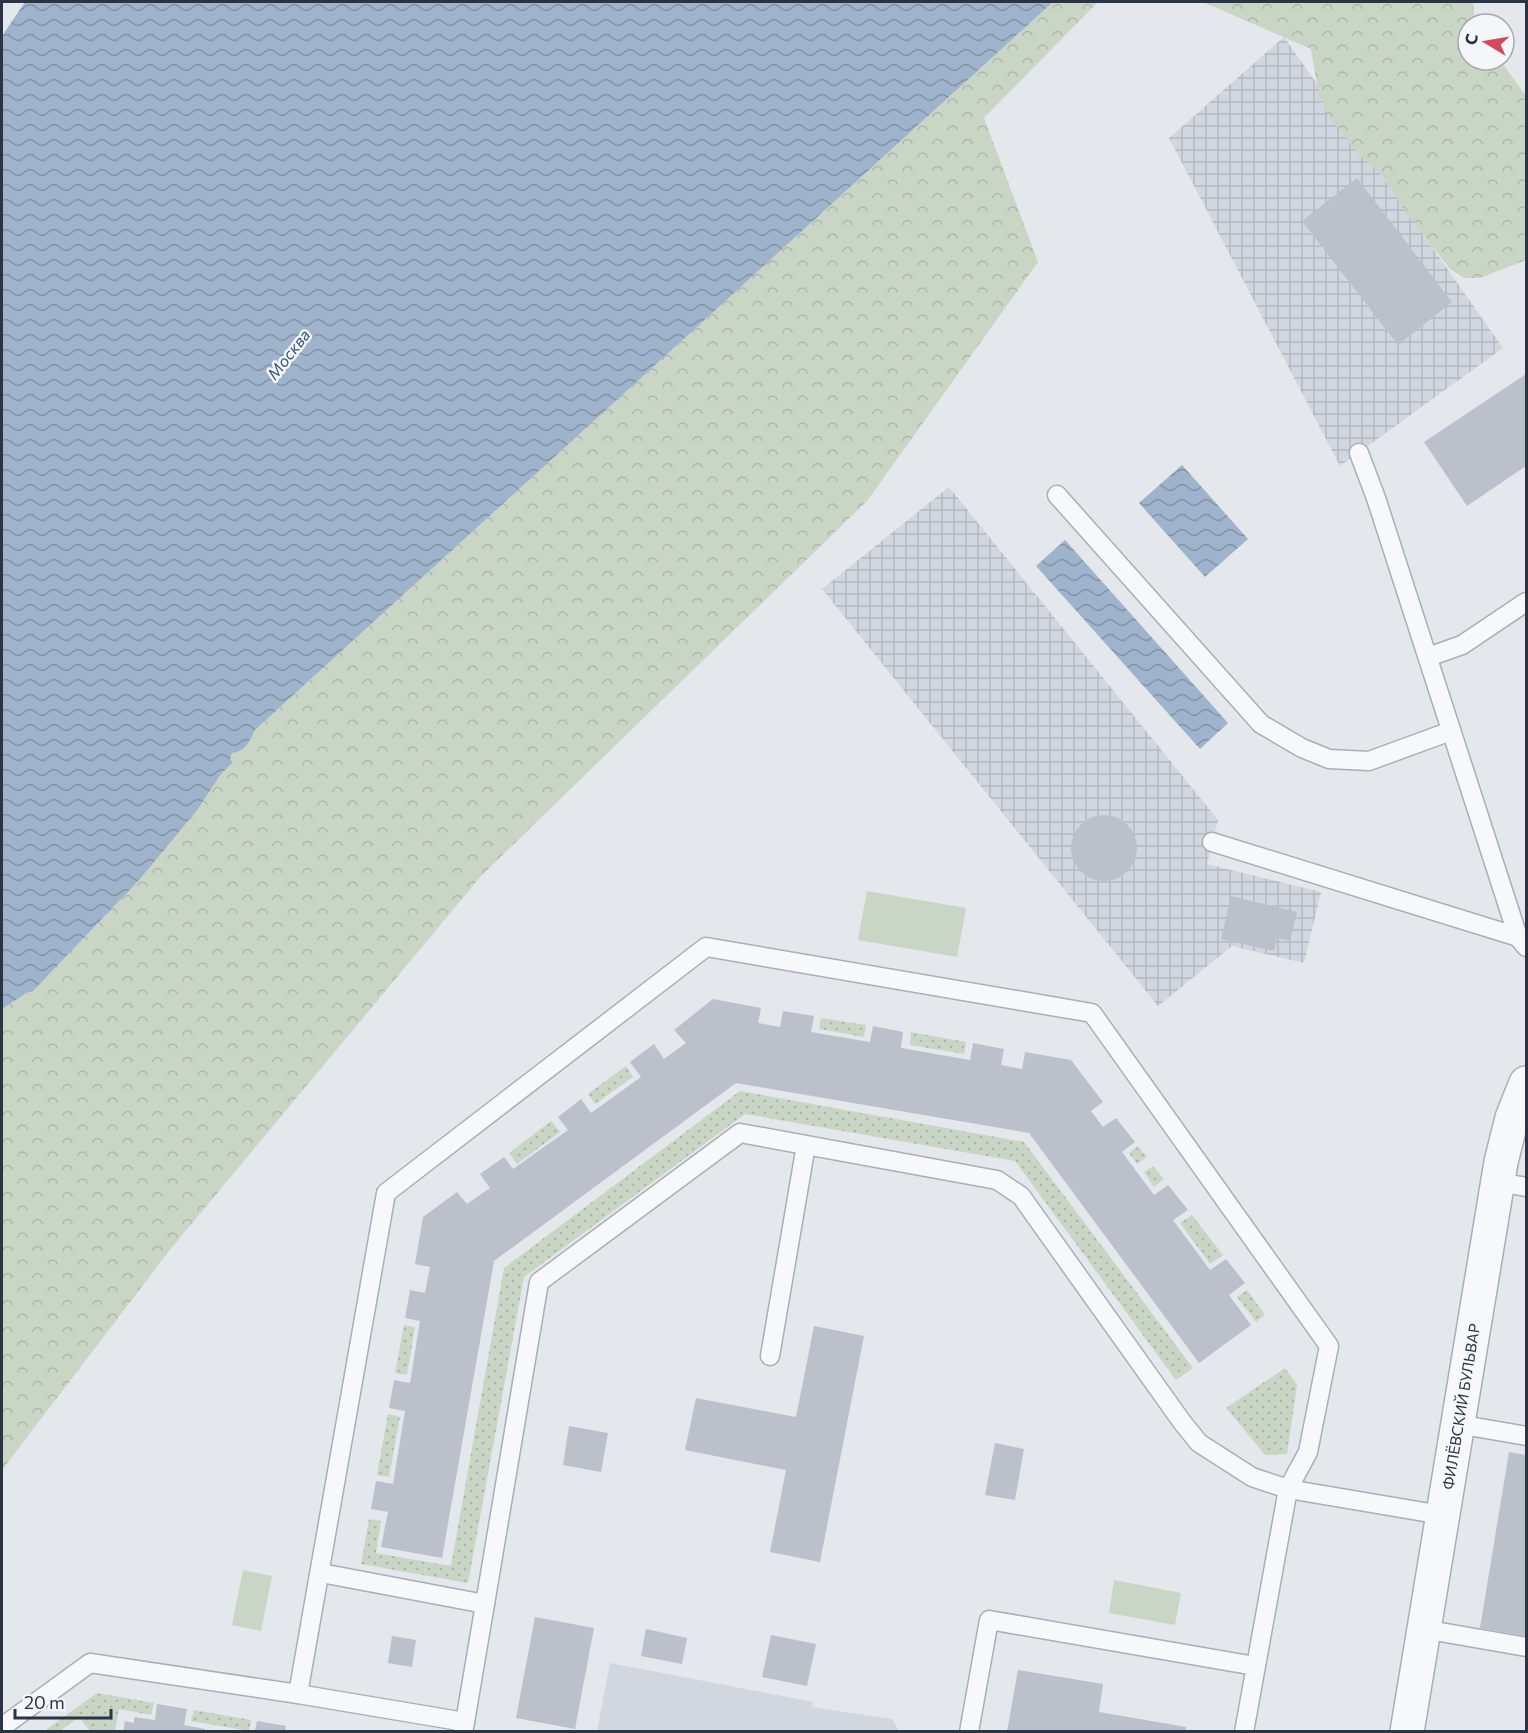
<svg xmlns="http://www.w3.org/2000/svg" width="1528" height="1733" viewBox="0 0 1528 1733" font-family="Commissioner,sans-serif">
<defs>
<pattern id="industrial-grid" width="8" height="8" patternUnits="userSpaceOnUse" patternTransform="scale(1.5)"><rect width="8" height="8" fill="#d2d6de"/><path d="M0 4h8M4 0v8" fill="none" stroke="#b4b8c0"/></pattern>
<pattern id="grass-dots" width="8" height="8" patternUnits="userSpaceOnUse" patternTransform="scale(1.5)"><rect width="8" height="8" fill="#c9d6c5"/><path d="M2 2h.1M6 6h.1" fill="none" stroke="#adb8ab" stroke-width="1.8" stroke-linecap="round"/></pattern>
<pattern id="forest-crowns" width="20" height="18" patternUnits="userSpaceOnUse" patternTransform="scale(1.5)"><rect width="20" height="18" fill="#c9d6c5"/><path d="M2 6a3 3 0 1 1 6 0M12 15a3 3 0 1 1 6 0" fill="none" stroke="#adb8ab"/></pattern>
<pattern id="water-waves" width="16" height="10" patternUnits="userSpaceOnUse" patternTransform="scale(1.5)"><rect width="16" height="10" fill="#9fb4cc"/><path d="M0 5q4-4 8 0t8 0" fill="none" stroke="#8293a7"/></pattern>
</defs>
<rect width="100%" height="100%" fill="#e4e7ec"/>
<path fill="#d2d6de" d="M610,1663L813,1702L812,1707L892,1719L899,1731H597Z"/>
<g fill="url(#industrial-grid)">
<path d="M1284,37L1503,348L1340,466L1169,138Z"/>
<path d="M949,487L1218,820L1207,864L1321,892L1304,963L1232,946L1158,1006L822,589Z"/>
</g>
<g fill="url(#grass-dots)">
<path d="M821,1018L866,1025L864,1037L819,1029Z"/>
<path d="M911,1032L966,1042L964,1054L910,1045Z"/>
<path d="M626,1066L633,1077L595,1104L588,1094Z"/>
<path d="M740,1091L1024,1142L1193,1368L1176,1380L1015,1161L745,1114L524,1277L468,1583L361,1564L369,1519L381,1521L376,1553L451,1566L504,1268Z"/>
<path d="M551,1121L560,1132L517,1164L509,1153Z"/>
<path d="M1138,1146L1147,1157L1137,1164L1129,1153Z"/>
<path d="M1153,1166L1164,1179L1154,1187L1144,1172Z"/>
<path d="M1192,1215L1223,1255L1210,1264L1180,1223Z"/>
<path d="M1247,1290L1265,1315L1256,1322L1237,1297Z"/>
<path d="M404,1325L415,1327L407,1375L395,1373Z"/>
<path d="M1285,1368L1297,1385L1287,1454L1265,1455L1226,1408Z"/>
<path d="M388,1414L400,1417L389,1477L377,1475Z"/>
<path d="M97,1693L154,1703L151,1715L119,1709L115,1731H90L79,1717L60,1731H48L47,1729Z"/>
<path d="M194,1710L251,1720L249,1731L191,1721Z"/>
</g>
<g fill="url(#forest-crowns)">
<path d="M1053,2H1098L984,118L1038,262L867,501L481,876L169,1251L2,1470V1009L28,992L198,809L221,774L232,762L230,760L232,753C246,751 249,741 255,730Z"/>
<path d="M1203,2H1473L1475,24H1468V60H1500L1526,96V260L1480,278H1464L1450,269L1408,216L1381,174L1356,152L1327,113L1319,96L1311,49Z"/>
</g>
<g fill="#c9d6c5">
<path d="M867,891L966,908L957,957L858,940Z"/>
<path d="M243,1570L272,1576L261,1631L232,1625Z"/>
<path d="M1114,1580L1181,1593L1175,1625L1109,1613Z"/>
</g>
<g fill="url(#water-waves)">
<path d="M25,2H1053L255,730C249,742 246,751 232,753L230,760L233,762L221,774L198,809L139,880L32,992H28L2,1009V36Z"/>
<path d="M1182,465L1248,539L1205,577L1139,503Z"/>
<path d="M1065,540L1228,723L1200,749L1036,566Z"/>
</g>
<g fill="#bbc0ca">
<path d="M1357,178L1452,302L1398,345L1302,221Z"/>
<path d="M1526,374V466L1467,506L1424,442Z"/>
<circle cx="1104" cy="848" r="33"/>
<path d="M1231,896L1297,912L1290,941L1277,938L1274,951L1221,939Z"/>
<path d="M713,999L761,1008L758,1023L780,1027L783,1011L814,1016L811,1032L870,1042L873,1026L903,1032L901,1048L970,1060L973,1043L1004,1049L1001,1065L1022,1069L1025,1052L1071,1060L1103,1102L1091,1111L1103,1127L1116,1118L1135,1142L1122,1152L1154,1195L1168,1185L1188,1210L1173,1220L1210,1270L1226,1259L1245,1283L1229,1295L1251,1325L1199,1363L1029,1133L736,1083L494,1261L442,1558L381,1547L388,1512L371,1509L376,1481L393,1484L405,1411L389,1408L394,1380L410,1383L420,1321L405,1318L410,1290L425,1293L430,1267L415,1264L423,1217L457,1192L467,1204L490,1188L480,1174L504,1157L513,1169L568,1130L558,1117L581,1099L591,1113L641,1077L630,1062L654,1044L664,1059L686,1043L674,1030Z"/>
<path d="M814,1326L864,1336L820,1562L770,1552L786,1470L685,1450L696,1398L796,1417Z"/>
<path d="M569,1426L608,1433L601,1472L563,1465Z"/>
<path d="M995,1443L1024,1449L1015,1500L985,1495Z"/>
<path d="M1509,1452L1526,1455V1636L1480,1628Z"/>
<path d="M535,1617L594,1628L575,1729L516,1718Z"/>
<path d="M646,1629L687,1638L682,1664L641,1656Z"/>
<path d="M771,1635L816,1644L807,1686L762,1677Z"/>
<path d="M392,1636L416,1640L412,1667L388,1663Z"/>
<path d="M1018,1670L1103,1684L1099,1712L1186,1727V1732H1007Z"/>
<path d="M157,1704L187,1709L184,1725L205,1729L204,1732H123L125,1721L134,1723V1717L155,1720Z"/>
<path d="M257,1721L286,1726L285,1732H255Z"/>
</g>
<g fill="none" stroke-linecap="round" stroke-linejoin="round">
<g stroke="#a9aeb7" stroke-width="21">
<g id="service">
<path d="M1359,453L1376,498L1518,937L1526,947"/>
<path d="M1057,495L1261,724L1302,748L1329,759L1369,761L1451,731"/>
<path d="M1428,657L1462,645L1526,602"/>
<path d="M1212,842L1518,937"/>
<path d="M1498,1182L1526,1187"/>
<path d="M770,1356L806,1145"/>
<path d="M1457,1424L1526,1436"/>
<path d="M321,1573L485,1604L539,1282L740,1133L997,1180L1021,1196L1182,1422L1199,1443L1252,1477L1288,1489L1442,1515"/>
<path d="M1423,1629L1526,1647"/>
<path d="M298,1694L465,1722L463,1732"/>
<path d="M465,1722L485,1604"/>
<path d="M2,1727L90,1663L298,1694L386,1193L706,947L1092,1013L1329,1346L1308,1452L1288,1489L1244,1732"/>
<path d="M969,1732L989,1620L1255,1666"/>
</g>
</g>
<g stroke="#a9aeb7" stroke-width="36">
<g id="tertiary">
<path id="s1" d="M1407,1732L1501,1162L1512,1118L1526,1083"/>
</g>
</g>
<use href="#service" stroke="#f7f8fa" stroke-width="18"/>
<use href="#tertiary" stroke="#f7f8fa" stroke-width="33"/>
</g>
<g text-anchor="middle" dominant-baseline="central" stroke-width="5" stroke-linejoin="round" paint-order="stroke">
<g font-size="15" fill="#2b3445" stroke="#f4f6f9">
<text stroke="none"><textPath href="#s1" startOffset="330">ФИЛЁВСКИЙ БУЛЬВАР</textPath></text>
</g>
<g font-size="16" font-style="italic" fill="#34527a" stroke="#f4f6f9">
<text transform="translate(288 354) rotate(-52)">Москва</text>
</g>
</g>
<rect width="1528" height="1733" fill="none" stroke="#2b3445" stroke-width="6"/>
<g transform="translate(1486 42) rotate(281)"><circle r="28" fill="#f4f6f9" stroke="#a4a8b1" stroke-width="1.5"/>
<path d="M0-4.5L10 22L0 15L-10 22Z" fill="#d1495b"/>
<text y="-9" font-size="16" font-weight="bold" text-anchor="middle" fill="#2b3445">С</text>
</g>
<path d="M15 1709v9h96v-9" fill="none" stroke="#2b3445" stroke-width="3"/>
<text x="24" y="1709" font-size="18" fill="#2b3445" stroke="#f4f6f9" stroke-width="4.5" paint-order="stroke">20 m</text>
</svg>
